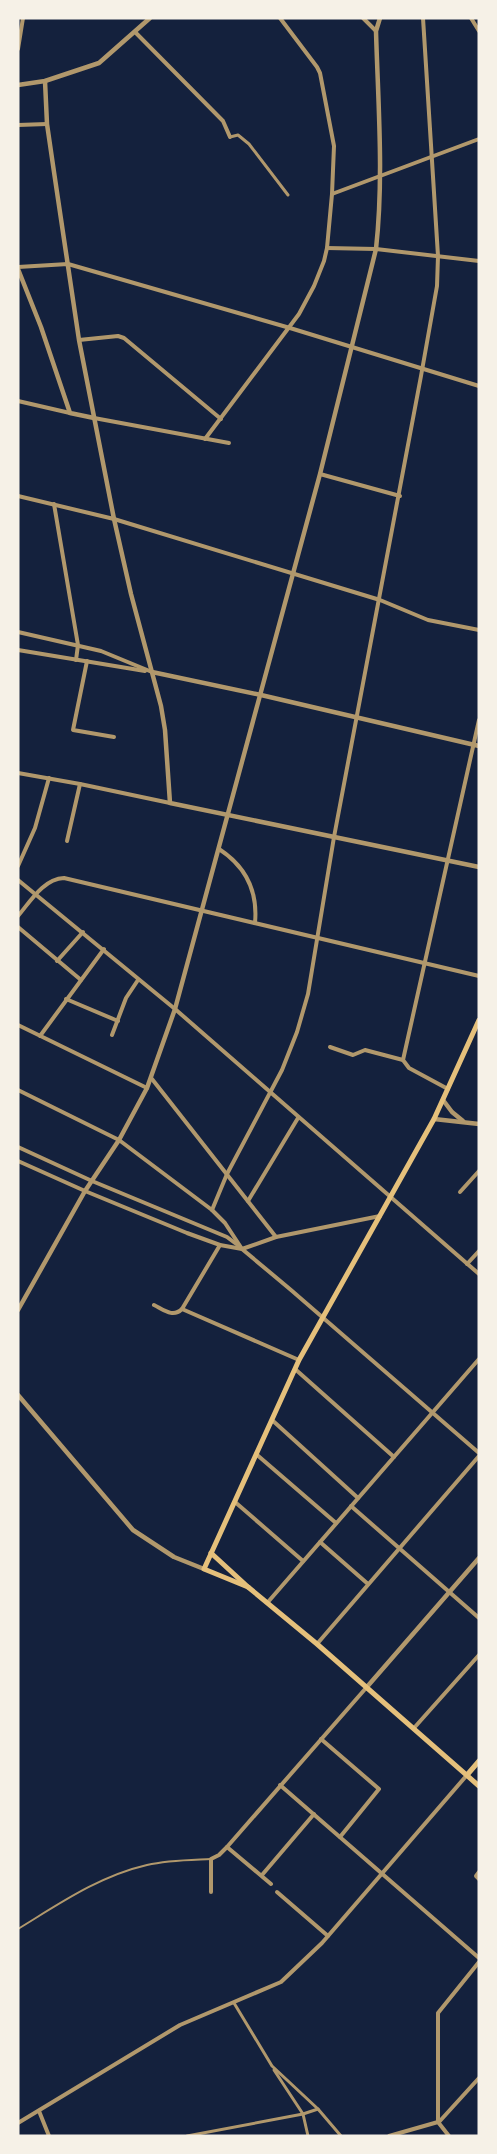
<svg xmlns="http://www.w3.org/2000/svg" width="497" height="2154" viewBox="0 0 497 2154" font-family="'Sofia Sans Condensed',sans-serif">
<rect width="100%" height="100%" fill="#14213d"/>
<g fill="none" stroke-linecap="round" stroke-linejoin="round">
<path stroke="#b1986c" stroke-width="2" d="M18,1929C59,1904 99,1876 147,1865C168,1860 190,1860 211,1859"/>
<g stroke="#b1986c" stroke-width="3">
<path d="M230,137L238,135L249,144L288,195"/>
<path d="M234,2003L272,2066L318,2109L341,2136"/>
<path d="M274,2070L303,2114L308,2136"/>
<path d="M187,2136L303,2114L318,2109"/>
</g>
<g stroke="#b1986c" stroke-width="4">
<path d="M363,18L376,31"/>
<path d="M471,18L479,31"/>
<path d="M135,32L223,121L230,137"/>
<path d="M18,49L23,18"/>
<path d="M18,125L47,124"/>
<path d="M332,194L479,139"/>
<path d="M327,248L376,249L479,261"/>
<path d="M18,267L68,264L290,328L479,386"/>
<path d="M79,340L118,336L124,338L221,419"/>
<path d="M18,401L70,413"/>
<path d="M94,418L229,443"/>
<path d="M205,439L299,314L314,286L324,261L327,248L332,194L334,146L320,73L317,67L280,18"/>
<path d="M320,474L400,496"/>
<path d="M18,496L114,519L380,600L428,620L479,630"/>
<path d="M54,504L78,645L76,660"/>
<path d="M18,632L101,651L152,672"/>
<path d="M18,650L145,671"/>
<path d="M87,661L73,730L114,737"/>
<path d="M18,773L80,784L170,803"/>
<path d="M67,841L80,784"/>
<path d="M219,849C245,866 258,891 255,923"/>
<path d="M18,866L35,828L49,778"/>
<path d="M18,880L175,1009L479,1274"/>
<path d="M18,916C30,902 43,879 64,878L479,976"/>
<path d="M18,927L81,980"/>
<path d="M57,961L83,932"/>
<path d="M66,999L118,1021"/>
<path d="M18,1025L147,1088"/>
<path d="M112,1035L126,998L138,980"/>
<path d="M40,1036L104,949"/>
<path d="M330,1047L353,1055L365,1050L403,1060"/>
<path d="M152,1079L276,1237"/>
<path d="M448,1089L409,1068L403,1060L479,720"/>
<path d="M18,1090L119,1140L212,1210L225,1223L242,1249L291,1290L479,1453"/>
<path d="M18,1147L92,1181L227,1237L239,1246"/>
<path d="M18,1161L85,1191L187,1233L220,1245L242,1249L276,1237L380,1216"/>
<path d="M460,1192L479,1171"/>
<path d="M248,1201L298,1118"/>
<path d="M212,1210L227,1174L282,1070L297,1032L308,994L334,837L421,376L437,286L438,256L423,18"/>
<path d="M467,1264L479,1251"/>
<path d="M154,1305C164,1310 173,1318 182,1309L220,1245"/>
<path d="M182,1309L299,1360"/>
<path d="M295,1369L394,1457"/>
<path d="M272,1420L358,1498"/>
<path d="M256,1454L336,1523"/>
<path d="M235,1502L303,1561"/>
<path d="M351,1506L479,1618"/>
<path d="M320,1542L368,1584"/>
<path d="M268,1602L479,1359"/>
<path d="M317,1644L479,1456"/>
<path d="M414,1728L479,1655"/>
<path d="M321,1739L379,1789L340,1837"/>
<path d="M280,1785L479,1958"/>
<path d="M227,1847L271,1884"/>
<path d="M479,1872L476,1876L479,1879"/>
<path d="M262,1875L314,1814"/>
<path d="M211,1892V1859L219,1855L227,1847L366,1688"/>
<path d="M277,1892L328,1936"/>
<path d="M39,2111L49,2136"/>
<path d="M438,2122V2013L479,1962"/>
<path d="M438,2122L449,2136"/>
<path d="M439,2122L479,2078"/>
<path d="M18,2123L180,2025L281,1982L322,1943L467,1775"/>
<path d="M389,2136L438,2122"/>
</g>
<g stroke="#b1986c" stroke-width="4.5">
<path d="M45,81L47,124L54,172L79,340L114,519L131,594L161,706L165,730L170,803L479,867"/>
<path d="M18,85L45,81L99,63L150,18"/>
<path d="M18,269L41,327L70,413L94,418"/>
<path d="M152,672L261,695L479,746"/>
<path d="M443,1100L452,1112L463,1121"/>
<path d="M434,1119L479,1124"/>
<path d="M18,1310L85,1191L119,1140L147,1088L175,1009L320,474L376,249C384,177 378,103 376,31L380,18"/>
<path d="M18,1395L133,1530L174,1557L204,1569"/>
<path d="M366,1688L479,1558"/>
</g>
<g stroke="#e5c07b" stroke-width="5">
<path d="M211,1553L248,1587L317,1644L479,1786"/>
<path d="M248,1587L204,1569L299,1360L434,1119L479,1020"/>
<path d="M467,1775L479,1761"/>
</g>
</g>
<rect width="497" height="2154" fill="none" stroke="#f6f1e7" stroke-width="39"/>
</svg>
